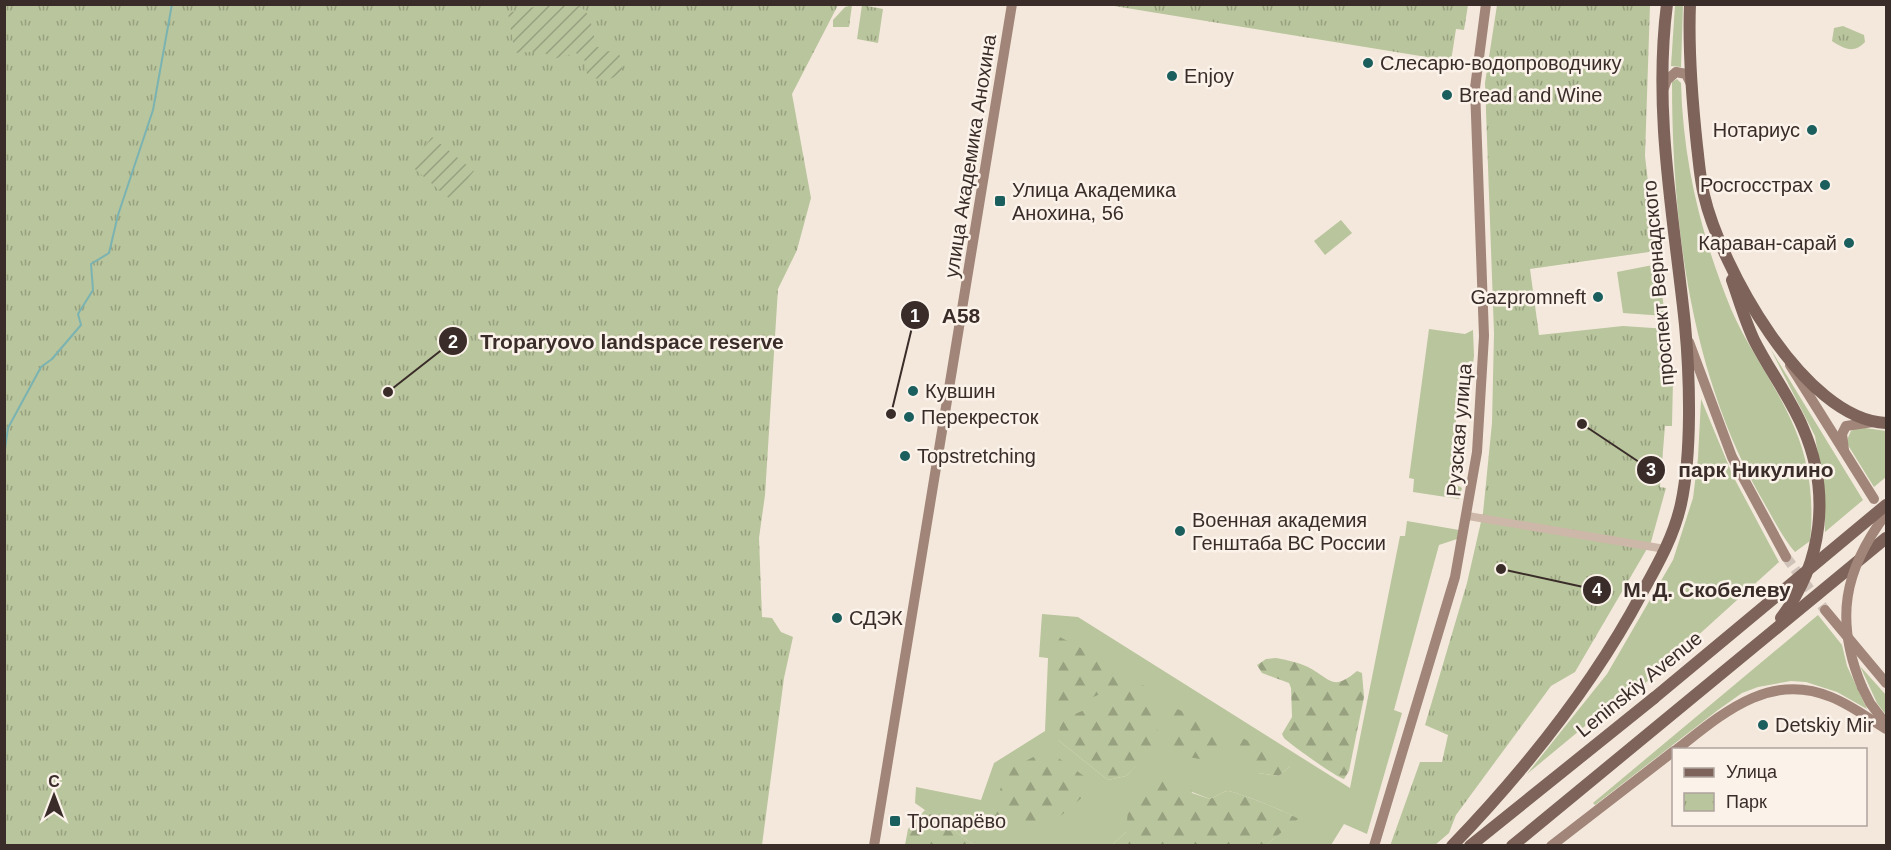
<svg xmlns="http://www.w3.org/2000/svg" width="1891" height="850" viewBox="0 0 1891 850" font-family="Arial,sans-serif">
<defs>
<pattern id="forest-firs" width="22" height="20" patternUnits="userSpaceOnUse" patternTransform="scale(1.5)"><rect width="22" height="20" fill="#b9c59c"/><path d="M5 1l3.5 6h-7zM16 11l3.5 6h-7z" fill="#97a07f"/></pattern>
<pattern id="park-tufts" width="24" height="20" patternUnits="userSpaceOnUse" patternTransform="scale(1.5)"><rect width="24" height="20" fill="#b9c59c"/><path d="M3 7l-1-3M5 7V3M7 7l1-3M15 17l-1-3M17 17v-4M19 17l1-3" fill="none" stroke="#97a07f"/></pattern>
<pattern id="garden-furrows" width="10" height="10" patternUnits="userSpaceOnUse" patternTransform="scale(1.5)"><rect width="10" height="10" fill="#b9c59c"/><path d="M-1 1l2-2M0 10L10 0M9 11l2-2" fill="none" stroke="#97a07f"/></pattern>
</defs>
<rect width="100%" height="100%" fill="#f4e8dd"/>
<g fill="#b9c59c" fill-rule="evenodd">
<path d="M1675,5H1683L1681,67L1671,66Z"/>
<path d="M1677,79L1681,83C1683,161 1701,236 1731,309C1749,351 1778,387 1795,429C1810,464 1814,504 1810,541L1795,552C1780,534 1771,514 1759,494C1690,370 1672,223 1672,82Z"/>
<path d="M1341,220L1352,233L1325,255L1314,241Z"/>
<path d="M1658,264L1665,316L1623,313L1617,272Z"/>
<path d="M1429,329L1465,334L1473,330L1474,356L1471,380L1459,390L1450,481L1462,488L1459,499L1413,492L1414,479L1409,478Z"/>
<path d="M1770,348L1863,500L1825,532L1824,491L1815,436Z"/>
<path d="M1701,399L1733,476L1779,562L1641,687L1637,683L1527,774L1607,674L1673,560L1693,498L1698,458Z"/>
<path d="M1859,427L1886,431V477L1874,487L1846,442L1851,431Z"/>
<path d="M1407,521L1459,530L1457,539L1439,545L1394,710L1402,713L1367,834L1344,824L1331,845H1266L1297,819C1293,814 1235,791 1227,791C1222,792 1215,797 1210,799L1192,792L1126,832L1112,845H974L915,803L916,787L981,800L994,763L1045,731L1048,658L1039,657L1042,614L1078,617L1350,788L1400,536H1405ZM1058,740L1144,758L1126,776L1108,780ZM1290,766L1279,776L1258,773Z"/>
<path d="M1818,615L1842,645L1847,666L1867,709L1837,692L1806,682L1791,681L1758,687L1742,693L1718,710L1595,805L1593,803Z"/>
<path d="M1860,666L1886,695V715L1877,703Z"/>
</g>
<g fill="url(#forest-firs)">
<path d="M1054,634L1138,678L1053,714Z"/>
<path d="M1276,658C1287,660 1297,662 1308,667C1331,679 1332,692 1357,671L1362,673L1364,697L1349,771L1344,779C1337,778 1290,744 1284,738L1282,734L1292,717L1291,688L1289,683L1262,673L1257,665L1266,659Z"/>
<path d="M1143,685L1157,701L1158,734L1144,759L1126,776L1108,780L1058,740L1061,720Z"/>
<path d="M1171,706L1203,721L1224,757L1210,761L1168,753Z"/>
<path d="M1236,734L1290,766L1279,776L1258,773L1234,757Z"/>
<path d="M1047,750L1084,776L1086,794L1056,820L1020,827L992,816L1006,771Z"/>
<path d="M1161,776H1185L1192,793L1210,799C1215,797 1222,792 1227,791C1235,791 1293,814 1298,819L1266,845H1112L1126,832L1129,799Z"/>
<path d="M925,810L974,845H905L908,829Z"/>
</g>
<g fill="url(#park-tufts)">
<path d="M5,5H838L792,94L811,198L797,250L778,289L765,495L759,538L762,617L772,618L781,632L793,637L784,678L762,845L5,846Z"/>
<path d="M852,5L849,27H833V20L845,7Z"/>
<path d="M862,5L883,9L878,43L857,39Z"/>
<path d="M1108,5H1468L1464,30L1456,29L1451,61Z"/>
<path d="M1497,5H1650L1645,156L1656,251L1530,269L1539,335L1623,326L1668,329L1673,380L1672,426H1665L1660,487L1666,488L1651,542L1575,672L1551,686L1456,815L1449,833L1435,845L1390,846L1420,762H1442L1448,735L1425,725L1467,583L1483,513L1492,423L1494,333L1485,83Z"/>
<path d="M1843,26L1864,35L1865,42C1854,54 1844,49 1832,41L1834,28Z"/>
</g>
<g fill="url(#garden-furrows)">
<path d="M543,5C586,4 588,2 596,46L606,51L618,52L623,63L621,74C607,81 600,82 587,74L585,61L576,53L553,59L542,51L515,53L508,13Z"/>
<path d="M432,137L474,171L451,200L410,165Z"/>
</g>
<g fill="none" stroke-linecap="round" stroke-linejoin="round">
<path stroke="#7ab3b2" stroke-width="2" d="M4,456L8,428L41,367L52,359L81,325L78,314L93,290L91,264L109,253L118,215L153,110L172,4"/>
<path stroke="#cfc3b9" stroke-width="10" stroke-dasharray="10 5" stroke-linecap="butt" d="M1786,557L1825,610"/>
<path stroke="#cdb7a8" stroke-width="8" d="M1468,516L1665,549"/>
<g stroke="#a18579" stroke-width="10">
<path d="M1664,88L1667,80L1676,72L1686,74L1691,84"/>
<path d="M1689,342L1732,457L1786,557"/>
<path d="M1790,365L1874,499"/>
<path d="M1844,450L1842,434L1846,426L1873,422"/>
<path d="M1825,610L1886,683"/>
<path d="M1862,687L1870,703L1886,724"/>
<path d="M1676,750C1722,714 1769,671 1831,697C1851,705 1868,718 1886,729"/>
<path d="M874,846L1012,4"/>
<path d="M1374,846L1455,577L1477,452L1484,336L1475,88L1486,4"/>
<path d="M1551,846L1674,751"/>
</g>
<g stroke="#7d6359" stroke-width="12">
<path d="M1690,4C1688,52 1692,99 1697,146C1699,162 1700,179 1704,195C1720,265 1804,420 1886,423"/>
<path d="M1732,280C1739,300 1745,321 1754,340C1769,370 1790,397 1803,428C1831,492 1823,563 1781,618"/>
<path d="M1452,846C1526,769 1592,687 1642,593C1658,564 1674,536 1681,504C1692,453 1690,378 1685,325C1674,219 1653,112 1667,4"/>
<path d="M1470,846L1654,698"/>
<path d="M1512,846L1886,538"/>
</g>
<path stroke="#a18579" stroke-width="10" d="M1862,687C1834,620 1844,570 1886,514"/>
<path stroke="#7d6359" stroke-width="12" d="M1654,698L1886,505"/>
</g>
<g fill="#1b5e5e" stroke="#fbf2ea" stroke-width="2">
<circle cx="1368" cy="63" r="6"/>
<circle cx="1172" cy="76" r="6"/>
<circle cx="1447" cy="95" r="6"/>
<circle cx="1812" cy="130" r="6"/>
<circle cx="1825" cy="185" r="6"/>
<rect x="994" y="195" width="12" height="12" rx="3"/>
<circle cx="1849" cy="243" r="6"/>
<circle cx="1598" cy="297" r="6"/>
<circle cx="913" cy="391" r="6"/>
<circle cx="909" cy="417" r="6"/>
<circle cx="905" cy="456" r="6"/>
<circle cx="1180" cy="531" r="6"/>
<circle cx="837" cy="618" r="6"/>
<circle cx="1763" cy="725" r="6"/>
<rect x="889" y="815" width="12" height="12" rx="3"/>
</g>
<g text-anchor="middle" dominant-baseline="central" stroke-width="5" stroke-linejoin="round" paint-order="stroke">
<g font-size="20" fill="#3a2d29" stroke="#fbf2ea" text-anchor="start">
<text x="1380" y="63">Слесарю-водопроводчику</text>
<text x="1184" y="76">Enjoy</text>
<text x="1459" y="95">Bread and Wine</text>
<text x="1800" y="130" text-anchor="end">Нотариус</text>
<text x="1813" y="185" text-anchor="end">Росгосстрах</text>
<text x="1012" y="190">Улица Академика<tspan x="1012" dy="23">Анохина, 56</tspan></text>
<text x="1837" y="243" text-anchor="end">Караван-сарай</text>
<text x="1586" y="297" text-anchor="end">Gazpromneft</text>
<text x="925" y="391">Кувшин</text>
<text x="921" y="417">Перекресток</text>
<text x="917" y="456">Topstretching</text>
<text x="1192" y="520">Военная академия<tspan x="1192" dy="23">Генштаба ВС России</tspan></text>
<text x="849" y="618">СДЭК</text>
<text x="1775" y="725">Detskiy Mir</text>
<text x="907" y="821">Тропарёво</text>
</g>
<g font-size="20" fill="#3a2d29" stroke="#fbf2ea">
<text transform="translate(970 156) rotate(-81)">улица Академика Анохина</text>
<text transform="translate(1658 283) rotate(-95)">проспект Вернадского</text>
<text transform="translate(1459 430) rotate(-85)">Рузская улица</text>
<text transform="translate(1639 684) rotate(-39)">Leninskiy Avenue</text>
</g>
</g>
<path fill="none" stroke="#3a2d29" stroke-width="2" d="M891 414L915 315M388 392L453 341M1582 424L1651 470M1501 569L1597 590"/>
<g fill="#3a2d29" stroke="#fbf2ea" stroke-width="2">
<circle cx="891" cy="414" r="6"/>
<circle cx="388" cy="392" r="6"/>
<circle cx="1582" cy="424" r="6"/>
<circle cx="1501" cy="569" r="6"/>
<circle cx="915" cy="315" r="15"/>
<circle cx="453" cy="341" r="15"/>
<circle cx="1651" cy="470" r="15"/>
<circle cx="1597" cy="590" r="15"/>
</g>
<g font-size="18" text-anchor="middle" font-weight="bold" fill="#fff">
<text x="915" y="322">1</text>
<text x="453" y="348">2</text>
<text x="1651" y="476">3</text>
<text x="1597" y="596">4</text>
</g>
<g font-size="21" text-anchor="middle" font-weight="bold" fill="#3a2d29" stroke="#fbf2ea" stroke-width="5" stroke-linejoin="round" paint-order="stroke">
<text x="961" y="323">А58</text>
<text x="632" y="349">Troparyovo landspace reserve</text>
<text x="1756" y="477">парк Никулино</text>
<text x="1707" y="597">М. Д. Скобелеву</text>
</g>
<rect width="1891" height="850" fill="none" stroke="#3a2d29" stroke-width="12"/>
<rect x="1672" y="748" width="195" height="78" fill="#fbf2ea" stroke="#aea39d" stroke-width="1.5"/>
<rect x="1684" y="768" width="30" height="9" fill="#7d6359" stroke="#aea39d" stroke-width="1.5"/>
<text x="1726" y="778" font-size="18" fill="#3a2d29">Улица</text>
<rect x="1684" y="793" width="30" height="18" fill="url(#park-tufts)" stroke="#aea39d" stroke-width="1.5"/>
<text x="1726" y="808" font-size="18" fill="#3a2d29">Парк</text>
<g transform="translate(54 796)" stroke="#fbf2ea" stroke-width="4.5" paint-order="stroke">
<path d="M0-4.5L10 22L0 15L-10 22Z" fill="#3a2d29"/>
<text y="-9" font-size="16" font-weight="bold" text-anchor="middle" fill="#3a2d29">С</text>
</g>
</svg>
